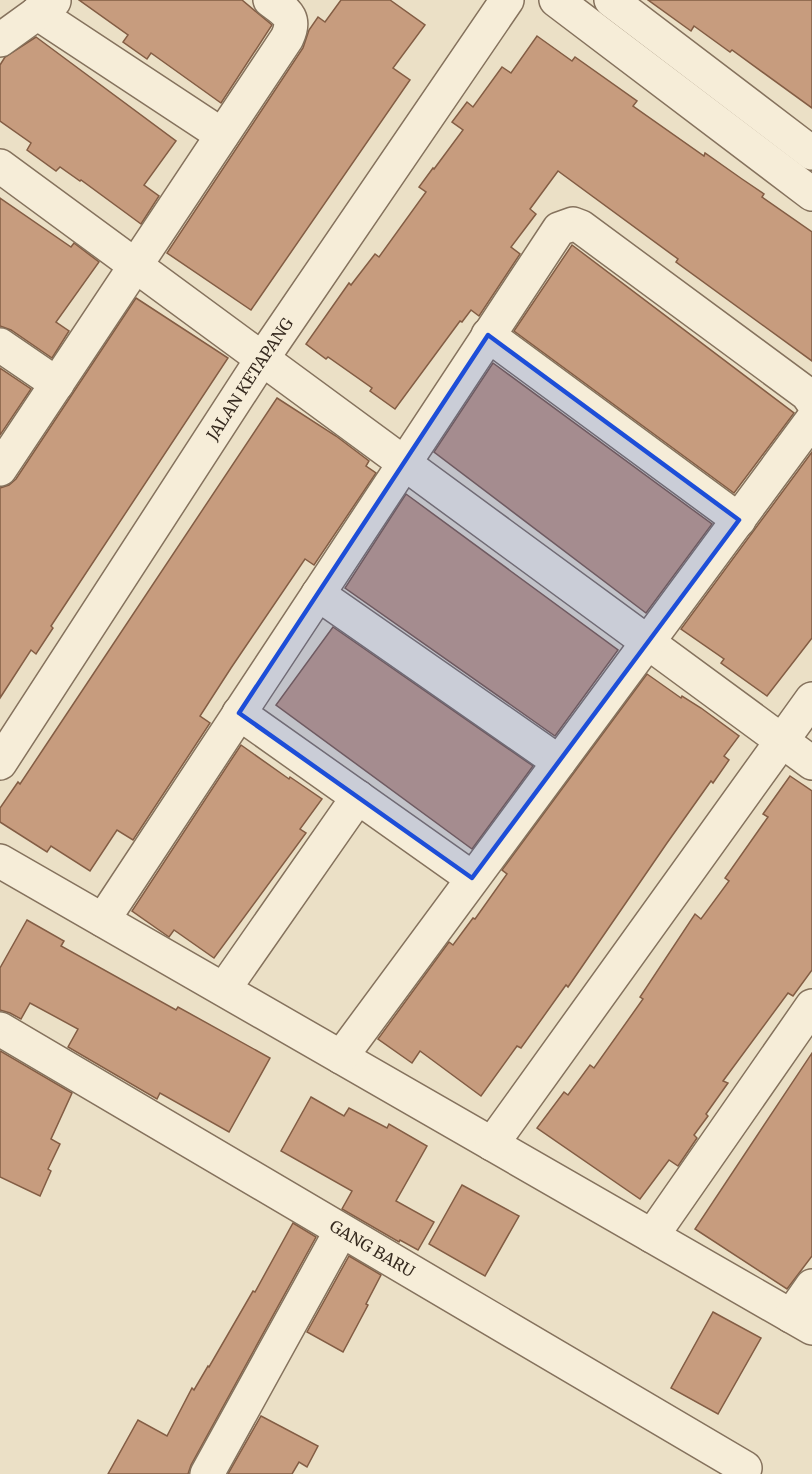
<svg xmlns="http://www.w3.org/2000/svg" width="812" height="1474" viewBox="0 0 812 1474" font-family="Merriweather,serif">
<rect width="100%" height="100%" fill="#ebe0c6"/>
<g fill="#c79c7e" stroke="#835d44" stroke-width="1.5">
<path d="M79,0H242L272,25L221,103L151,53L147,59L123,42L128,35Z"/>
<path d="M341,0H390L425,25L393,68L410,80L251,310L167,253L303,48L309,30L318,17L325,22Z"/>
<path d="M648,0H812V108L732,50L730,52L694,26L691,31Z"/>
<path d="M537,36L572,61L575,57L637,101L633,106L704,156L705,153L742,179L764,194L762,197L812,232V361L676,262L678,259L558,171L530,209L536,214L511,247L520,254L479,316L471,310L462,322L460,321L395,409L370,391L372,388L328,357L326,359L306,344L349,283L351,285L375,254L379,257L426,192L419,187L433,168L434,169L463,130L452,122L467,102L473,107L502,67L511,73Z"/>
<path d="M36,37L176,141L144,185L159,196L141,224L81,180L80,181L60,167L56,171L27,150L31,143L0,121V65L5,57Z"/>
<path d="M0,198L71,247L74,243L99,262L56,322L69,331L52,358L11,330L0,326Z"/>
<path d="M572,245L794,413L734,493L514,331Z"/>
<path d="M136,298L228,358L51,626L53,628L36,654L31,650L0,698V488L9,485L16,479Z"/>
<path d="M493,363L712,524L646,613L434,452Z"/>
<path d="M0,368L31,389L0,435Z"/>
<path d="M277,398L336,436L369,461L366,466L376,473L314,565L305,559L231,668L200,716L210,723L133,840L117,830L90,871L51,846L47,852L0,822V808L18,782L20,784L42,751Z"/>
<path d="M812,452V638L767,696L721,663L724,659L681,629Z"/>
<path d="M406,494L618,650L555,736L345,588Z"/>
<path d="M333,627L533,766L472,849L276,705Z"/>
<path d="M647,674L681,698L682,696L701,708L739,736L724,756L729,760L713,783L711,781L667,843L568,987L566,985L521,1048L517,1046L481,1096L420,1051L412,1063L378,1039L449,942L453,945L473,918L475,919L507,874L502,870Z"/>
<path d="M241,745L289,779L290,777L322,799L300,829L306,833L214,958L174,930L169,937L132,911Z"/>
<path d="M790,776L812,791V970L793,996L788,993L723,1081L728,1083L706,1114L708,1116L694,1135L697,1138L678,1166L669,1160L640,1199L537,1128L564,1092L568,1095L590,1065L594,1068L643,999L640,997L695,914L701,919L729,881L725,878L768,817L763,814Z"/>
<path d="M27,920L64,941L61,946L176,1010L178,1007L270,1058L229,1132L160,1093L157,1099L68,1047L78,1029L30,1003L21,1019L10,1013L0,1010V968Z"/>
<path d="M0,1051L72,1093L51,1139L60,1144L48,1169L51,1171L40,1196L0,1177Z"/>
<path d="M812,1053V1256L787,1289L695,1229Z"/>
<path d="M311,1097L344,1116L349,1108L387,1128L389,1124L427,1146L396,1201L434,1222L418,1250L400,1240L399,1242L342,1209L352,1191L281,1151Z"/>
<path d="M462,1185L519,1216L485,1276L429,1244Z"/>
<path d="M293,1223L316,1237L191,1465L188,1474H108L138,1420L167,1436L192,1388L194,1390L208,1366L209,1367L253,1291L255,1292Z"/>
<path d="M349,1256L381,1275L366,1304L368,1305L343,1352L307,1332Z"/>
<path d="M713,1312L761,1338L718,1414L671,1388Z"/>
<path d="M261,1416L318,1446L307,1467L299,1462L292,1474H228Z"/>
</g>
<g fill="none" stroke-linecap="round" stroke-linejoin="round">
<g stroke="#85725d" stroke-width="36">
<g id="minor">
<path d="M556,0L812,194"/>
<path d="M611,0L812,153"/>
<path d="M37,13L222,135"/>
<path d="M0,40L54,1"/>
<path d="M0,166L812,763"/>
<path d="M488,335L739,520"/>
<path d="M0,345L57,384"/>
<path d="M0,469L287,38C297,17 286,12 270,0"/>
<path d="M318,594L559,762"/>
<path d="M239,713L472,878"/>
<path id="s1" d="M0,763L262,359L507,0"/>
<path d="M0,861L812,1328"/>
<path d="M103,920L559,229L573,224L581,227L807,394L812,401"/>
<path d="M224,989L358,797"/>
<path id="s2" d="M0,1029L745,1468"/>
<path d="M341,1057L812,420"/>
<path d="M492,1144L812,699"/>
<path d="M652,1236L812,1006"/>
<path d="M791,1316L812,1286"/>
<path d="M207,1474L341,1231"/>
</g>
</g>
<use href="#minor" stroke="#f6edd8" stroke-width="33"/>
</g>
<path fill="#1d4ed8" fill-opacity="0.2" stroke="#1d4ed8" stroke-width="4.5" stroke-linejoin="round" d="M488,335L739,520L472,878L239,713Z"/>
<g text-anchor="middle" dominant-baseline="central" stroke-width="4.5" stroke-linejoin="round" paint-order="stroke">
<g font-size="16" fill="#362a1f" stroke="#f3ead5">
<text stroke="none"><textPath href="#s1" startOffset="458">JALAN KETAPANG</textPath></text>
<text stroke="none"><textPath href="#s2" startOffset="432">GANG BARU</textPath></text>
</g>
</g>
</svg>
